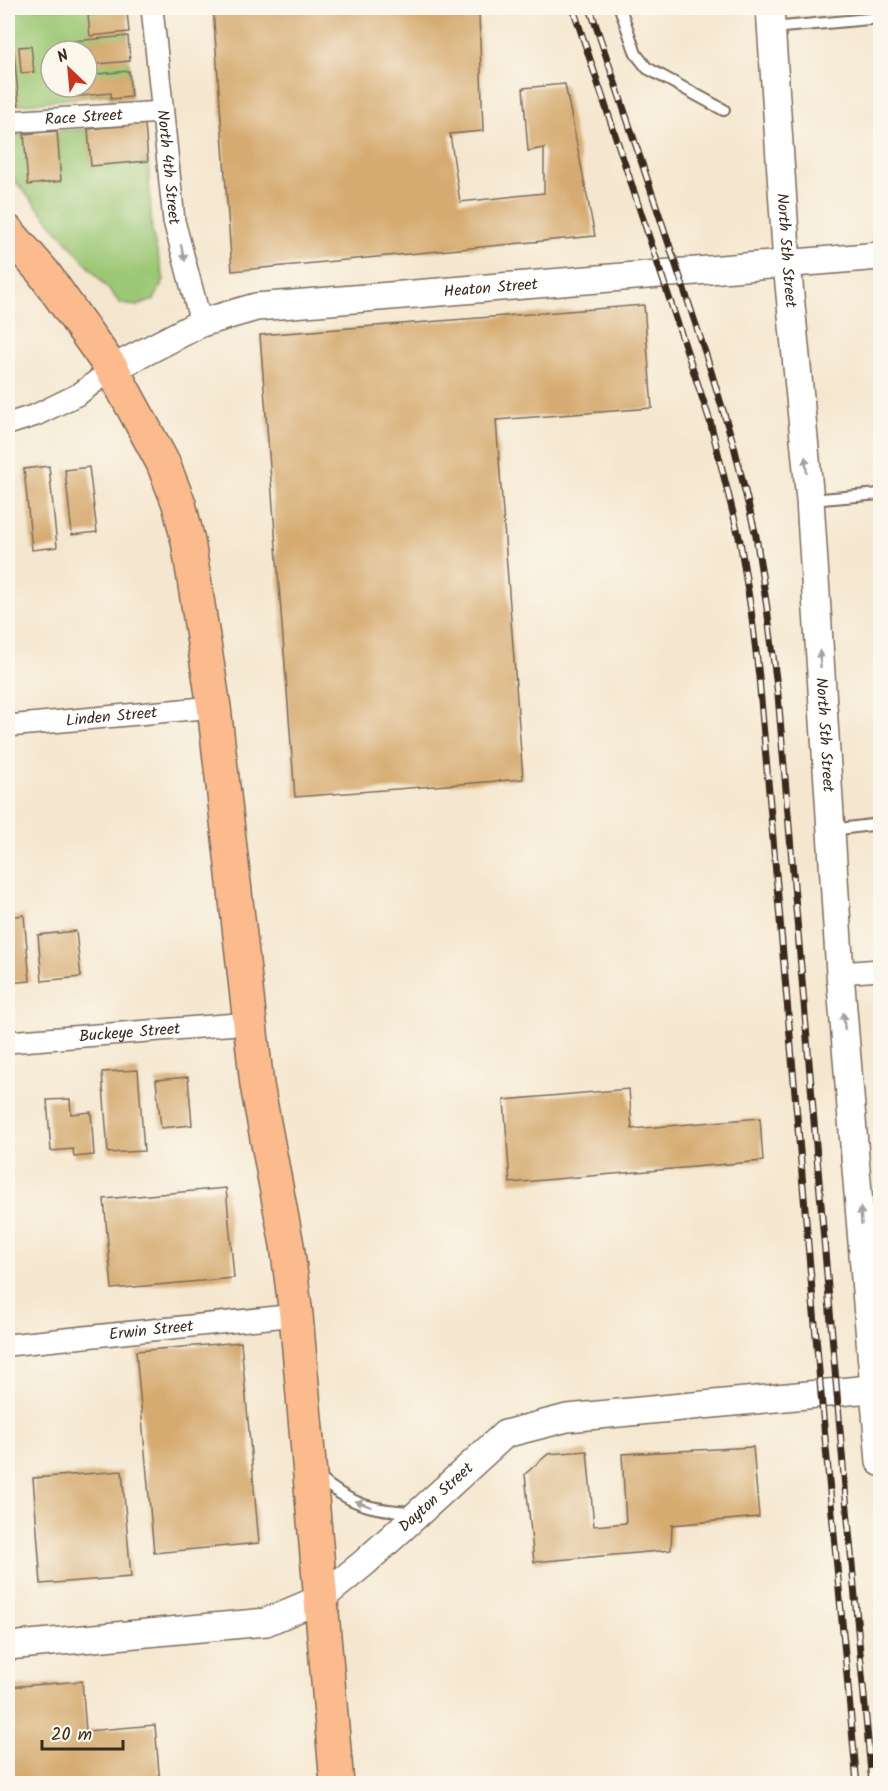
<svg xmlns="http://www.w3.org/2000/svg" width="888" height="1791" viewBox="0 0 888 1791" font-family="Kalam,sans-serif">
<rect width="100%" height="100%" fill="#fbf7ec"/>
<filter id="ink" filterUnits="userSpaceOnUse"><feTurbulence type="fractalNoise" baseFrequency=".0167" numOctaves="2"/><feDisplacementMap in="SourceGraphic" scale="12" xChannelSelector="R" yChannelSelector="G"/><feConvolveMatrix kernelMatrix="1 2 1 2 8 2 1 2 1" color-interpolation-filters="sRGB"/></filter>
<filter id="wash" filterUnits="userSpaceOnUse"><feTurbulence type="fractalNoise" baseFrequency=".008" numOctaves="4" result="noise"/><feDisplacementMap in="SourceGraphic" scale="24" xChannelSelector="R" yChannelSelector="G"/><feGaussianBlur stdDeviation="1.35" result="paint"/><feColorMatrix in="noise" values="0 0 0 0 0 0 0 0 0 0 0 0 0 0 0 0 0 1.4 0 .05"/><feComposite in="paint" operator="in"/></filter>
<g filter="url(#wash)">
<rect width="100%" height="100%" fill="#f5e7cf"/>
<g fill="#9cc774" stroke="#6c7849" stroke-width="1.5" fill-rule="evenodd">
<path d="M8,8H126L131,97L111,99L110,94L8,106ZM51,51H87V87H51Z"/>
<path d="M88,129L91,166L148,161L152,232L164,280L154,300L137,306L121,304L8,173V134H24L29,184L61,181L57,131Z"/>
</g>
<g id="blocks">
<g fill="#d6ab71">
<path d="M213,8H441V17L479,13L483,131L450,134L460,202L544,193V148L528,151L523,88L565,84L595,236L232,271Z"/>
<path d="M127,12L129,32L90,36L88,15Z"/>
<path d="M128,36L130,61L87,65V51H74V41Z"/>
<path d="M31,46L34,72L21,73L19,47Z"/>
<path d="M14,52L19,105L8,106V53Z"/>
<path d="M129,71L131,97L111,99V93L71,97L70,87H87V75Z"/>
<path d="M145,124L148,161L91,166L88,129Z"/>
<path d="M57,131L61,181L28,185L24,134Z"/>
<path d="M644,305L652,408L496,420L523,779L295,797L260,335Z"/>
<path d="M49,466L57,547L32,550L24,469Z"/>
<path d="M89,467L97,532L72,535L65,470Z"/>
<path d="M24,915L30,981L8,983V917Z"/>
<path d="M76,931L81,977L42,981L38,935Z"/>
<path d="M138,1070L144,1151L108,1153L102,1072Z"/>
<path d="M188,1077L192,1125L161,1128L156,1080Z"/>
<path d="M629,1089L632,1129L760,1118L763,1161L510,1183L504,1100Z"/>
<path d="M70,1099L71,1114L91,1112L94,1155L74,1157L73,1149L51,1151L47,1100Z"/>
<path d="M226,1188L234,1278L112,1289L104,1199Z"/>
<path d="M241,1342L259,1543L154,1553L136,1351Z"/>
<path d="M753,1447L759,1517L672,1525L671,1550L534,1562L525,1474L548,1454L587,1451L594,1526L626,1523L622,1454Z"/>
<path d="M122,1471L131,1577L41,1584L33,1478Z"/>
<path d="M82,1681L86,1731L155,1725L160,1784H8V1687Z"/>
</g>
</g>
</g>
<g filter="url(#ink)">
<use href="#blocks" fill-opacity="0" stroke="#7c6c5c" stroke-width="1.5"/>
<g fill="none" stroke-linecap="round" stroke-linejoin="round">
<g stroke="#7c6c5c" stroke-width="14">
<g id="service">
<path d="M620,8L636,54L647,68L724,110"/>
<path d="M772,28L880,18"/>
<path d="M810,500L880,494"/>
<path d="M831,830L880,824"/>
<path d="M317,1476C350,1505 371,1510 414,1512"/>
</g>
</g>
<g stroke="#7c6c5c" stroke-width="24">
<g id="minor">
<path id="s1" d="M152,8L174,221L201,323"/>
<path id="s2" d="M8,122L162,112"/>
<path d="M8,424L36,415L79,394L112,369"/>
<path id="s3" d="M8,726L214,707"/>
<path d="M840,973L880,970"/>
<path id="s4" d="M8,1042L250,1023"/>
<path id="s5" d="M8,1345L296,1315"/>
</g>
</g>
<g stroke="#7c6c5c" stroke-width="30">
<g id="tertiary">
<path id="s6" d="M770,8L787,264L810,500L840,973L880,1462"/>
<path id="s7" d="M112,369L201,323L256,307L880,256"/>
<path id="s8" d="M8,1646L266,1622L320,1599L364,1563L505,1434L567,1418L880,1388"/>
</g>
</g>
<g stroke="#7c6c5c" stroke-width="36">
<path id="trunk" d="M8,232L43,272L112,369L163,463L179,504L188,541L214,707L257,1085L287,1245L296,1315L337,1784"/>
</g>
<use href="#service" stroke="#fff" stroke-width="10"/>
<use href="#minor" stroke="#fff" stroke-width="21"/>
<use href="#tertiary" stroke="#fff" stroke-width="27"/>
<use href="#trunk" stroke="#fbbb8d" stroke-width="33"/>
<g stroke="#3b2a1e" stroke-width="7">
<g id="rail">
<path d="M573,8L710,421L740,541L751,610L759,677L821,1394L857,1784"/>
<path d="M590,8L705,352L734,446L756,536L767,608L778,695L843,1465L872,1784"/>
</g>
</g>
<use href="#rail" stroke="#fbf7ec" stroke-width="4.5" stroke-dasharray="14" stroke-linecap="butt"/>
</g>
<defs><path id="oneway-solid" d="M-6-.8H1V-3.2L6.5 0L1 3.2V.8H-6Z" transform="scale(1.5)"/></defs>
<g fill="#a79f9a">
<use href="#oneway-solid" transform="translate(183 253) rotate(75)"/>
<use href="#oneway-solid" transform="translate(806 465) rotate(-95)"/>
<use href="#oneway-solid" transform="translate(820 659) rotate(-94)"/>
<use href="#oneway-solid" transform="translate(844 1021) rotate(-95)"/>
<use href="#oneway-solid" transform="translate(861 1216) rotate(-94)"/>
<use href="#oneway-solid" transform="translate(363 1504) rotate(-160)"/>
</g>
</g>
<g text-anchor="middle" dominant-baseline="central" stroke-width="6" stroke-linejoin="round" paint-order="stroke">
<g font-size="16" fill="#3b2a1e" stroke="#fbf7ec">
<text stroke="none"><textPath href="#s2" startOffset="76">Race Street</textPath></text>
<text stroke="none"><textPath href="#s1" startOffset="160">North 4th Street</textPath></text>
<text stroke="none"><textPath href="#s6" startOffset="243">North 5th Street</textPath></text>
<text stroke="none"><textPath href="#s7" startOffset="393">Heaton Street</textPath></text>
<text stroke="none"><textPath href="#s3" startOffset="104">Linden Street</textPath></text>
<text stroke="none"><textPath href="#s6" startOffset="729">North 5th Street</textPath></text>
<text stroke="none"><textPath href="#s4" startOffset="122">Buckeye Street</textPath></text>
<text stroke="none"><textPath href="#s5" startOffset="144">Erwin Street</textPath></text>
<text stroke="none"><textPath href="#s8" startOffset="472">Dayton Street</textPath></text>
</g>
</g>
<rect width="888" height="1791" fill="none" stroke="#fbf7ec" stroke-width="30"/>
<g transform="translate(69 69) rotate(334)"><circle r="28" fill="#fbf7ec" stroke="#aea59a" stroke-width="1.5"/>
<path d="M0-4.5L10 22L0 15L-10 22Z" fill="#c8321e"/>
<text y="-9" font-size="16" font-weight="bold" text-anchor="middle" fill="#3b2a1e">N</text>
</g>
<path d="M42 1740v9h81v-9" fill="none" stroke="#3b2a1e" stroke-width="3"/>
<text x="51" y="1740" font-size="18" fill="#3b2a1e" stroke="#fbf7ec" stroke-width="4.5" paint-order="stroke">20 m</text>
</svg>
